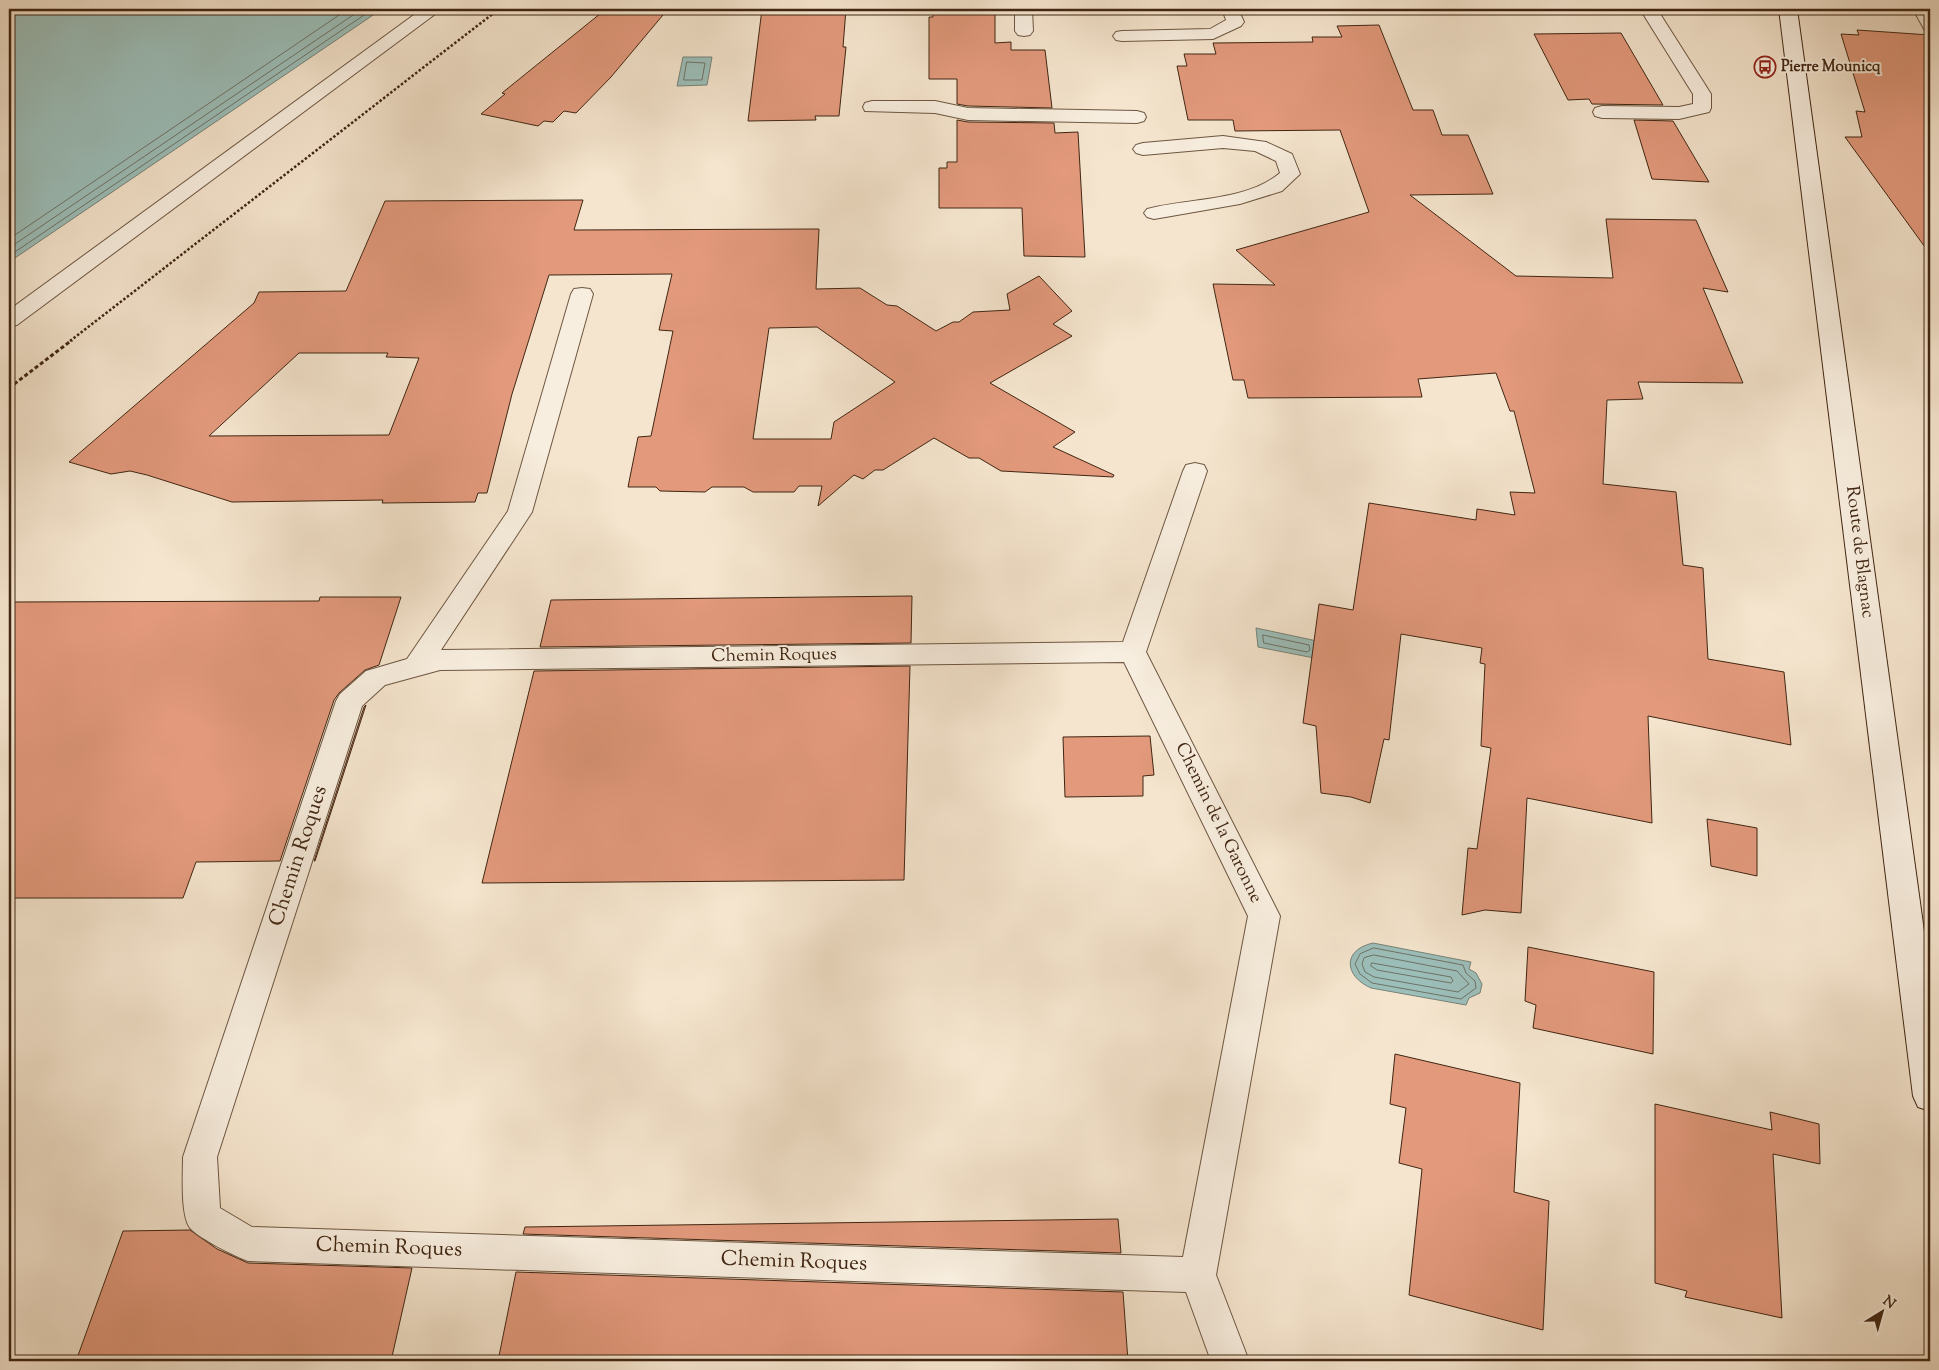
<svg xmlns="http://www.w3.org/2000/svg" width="1939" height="1370" viewBox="0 0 1939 1370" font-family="'Sorts Mill Goudy',serif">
<rect width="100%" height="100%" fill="#f5e5ce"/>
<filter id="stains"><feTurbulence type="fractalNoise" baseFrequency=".004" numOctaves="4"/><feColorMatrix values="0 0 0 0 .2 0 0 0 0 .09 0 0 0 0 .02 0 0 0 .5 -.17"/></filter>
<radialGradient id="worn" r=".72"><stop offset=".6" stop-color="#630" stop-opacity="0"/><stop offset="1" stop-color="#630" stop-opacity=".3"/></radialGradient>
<g fill="#9cbfba" stroke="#778277">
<path d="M9,9H382L9,262Z"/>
<path d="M683,57H712L707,85L677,86Z"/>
<path d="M1256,628L1317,641L1314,658L1258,647Z"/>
<path d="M1373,943L1471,962L1469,969L1476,973L1482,984L1480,993L1469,998L1466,1005L1371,988C1344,976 1342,950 1373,943Z"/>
</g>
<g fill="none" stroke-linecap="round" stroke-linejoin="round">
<g stroke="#6e7266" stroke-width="1">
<path d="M687,62L705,63L702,80H684Z"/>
<path d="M9,239L348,9"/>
<path d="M9,248L362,9"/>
<path d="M9,256L373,9"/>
<path d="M1263,635L1309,645L1310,650L1307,652L1264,643Z"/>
<path d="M1374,948L1463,965L1466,973L1475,981L1476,988L1461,999L1372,983L1360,974L1355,964L1360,954Z"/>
<path d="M1374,955L1457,971L1469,984L1458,992L1374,977L1365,972L1362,964L1364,958Z"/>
<path d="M1372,963L1451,977L1453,981L1451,983L1377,970L1371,966Z"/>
</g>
</g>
<g fill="#e2997c" stroke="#402612" fill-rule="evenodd">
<path d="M606,9H668L611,77L576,113L564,111L553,122L544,121L538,126L481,114L505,94L502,93Z"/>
<path d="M762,9H846L843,47H846L839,116H815L816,120L748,121Z"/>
<path d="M934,9H995V43L1011,42V50H1045L1052,108L968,106L957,104V79H929V17H933Z"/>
<path d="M1379,25L1413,110H1433L1442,135H1468L1493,194L1410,195L1516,276L1613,278L1606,219L1696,220L1728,292L1703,288L1743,383L1638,382L1643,399L1607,400L1603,484L1676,492L1683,565L1703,568L1708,659L1784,672L1791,745L1648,716L1652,823L1527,798L1521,913L1485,910L1462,915L1468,848L1477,849L1491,748L1481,746L1485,664L1480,663L1482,648L1401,634L1389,740L1384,739L1370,803L1351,797L1321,793L1316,726L1303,723L1319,604L1353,610L1369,503L1476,520L1477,509L1515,515L1510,492L1535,493L1514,411H1510L1496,373L1418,379L1422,397L1248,398L1244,380H1233L1213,284L1275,285L1236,250L1369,212L1340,130L1235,131L1233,120H1188L1177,66H1187L1184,54H1216L1213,43L1313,42L1312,37H1342L1337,26Z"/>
<path d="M1857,30L1930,35V254L1845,137H1862L1856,111L1865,112L1841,34L1859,35Z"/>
<path d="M1621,33L1663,105L1592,104L1589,99L1568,100L1534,34Z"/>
<path d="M957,120L968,122L1054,123L1055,133L1078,132L1085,257L1024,256L1022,208H939V168H947V162H957Z"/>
<path d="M1634,120L1673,121L1709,182L1652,179Z"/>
<path d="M583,200L574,230L819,229L816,289L860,288L887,305L897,306L936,331L953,322H959L973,312L1010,310L1007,294L1039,276L1072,311L1053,324L1072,336L990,383L1075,432L1053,447L1114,475L1113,477L1001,471L979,458H969L934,438L883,470H875L863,479L854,475L818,506L822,486H799L794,492H753L744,487H712L705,492L660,491L656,487H628L638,437L651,436L673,331L659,330L672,274L549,275L512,394L487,493H478L475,502L382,503L383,500L232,502L147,475L130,471L111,474L69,462L254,303L259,292L346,291L385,201ZM817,327L895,382L834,422L831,439H753L769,328ZM299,353H388L386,357L419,358L389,435L209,436Z"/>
<path d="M912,596L911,643L540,647L551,600Z"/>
<path d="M320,597H401L379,665L365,670L339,693L334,700L280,861L196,862L183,898H9V602L319,601Z"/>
<path d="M910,666L904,880L482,883L534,671Z"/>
<path d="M366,705L315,861H314L364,707Z"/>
<path d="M1150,736L1154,775L1143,776V796L1065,797L1063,737Z"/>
<path d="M1707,819L1757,828V876L1711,866Z"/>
<path d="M1528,947L1654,972L1653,1054L1533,1028L1536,1005L1525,1001Z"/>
<path d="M1395,1054L1520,1083L1514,1192L1549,1201L1543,1330L1409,1295L1422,1169L1399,1163L1406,1108L1390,1104Z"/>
<path d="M1655,1104L1772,1130L1770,1112L1819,1124L1820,1164L1773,1154L1782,1318L1685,1297L1687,1291L1655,1283Z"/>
<path d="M1118,1219L1121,1253L523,1234L525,1227Z"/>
<path d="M190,1230L217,1249L248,1263L412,1268L391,1361H76L123,1231Z"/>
<path d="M516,1272L1123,1292L1128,1361H498Z"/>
</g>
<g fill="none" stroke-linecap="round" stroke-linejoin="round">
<g stroke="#6d5641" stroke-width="2">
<g id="lane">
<path d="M422,9H442L17,325L9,326V310Z"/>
<path d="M1015,9H1032L1033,31L1030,35L1024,36L1018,35L1015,31Z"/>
<path d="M1640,9H1657L1711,94V108L1709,112L1679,119L1602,118L1595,116L1593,112L1595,108L1602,106L1679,107L1693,104V94Z"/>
<path d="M872,101H935L968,108L1137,111L1144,113L1146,117L1144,121L1137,123L968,120L935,113L865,111L863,107L865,103Z"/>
</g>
</g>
<g stroke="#6d5641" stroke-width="2">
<g id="street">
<path d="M1222,9H1238L1244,22L1241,26L1213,39L1122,41L1116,40L1113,36L1116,32L1122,31L1210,29L1226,20Z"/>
<path d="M1913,9H1929L1930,30L1924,29Z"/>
<path d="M1223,136L1266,142L1292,154L1300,174L1282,191L1240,204L1154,219L1147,217L1144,213L1147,209C1189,198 1245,202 1280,173L1276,161L1255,151L1223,148L1143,155L1136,153L1133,149L1136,145L1143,143Z"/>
<path d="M582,288L590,289L593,294L532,512L441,650L1123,642L1183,471L1186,465L1195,463L1204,465L1207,471L1146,652L1280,916L1216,1275L1249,1361H1211L1186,1292L248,1261C236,1257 199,1238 191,1229C180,1218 183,1173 183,1157L336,701L340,694L366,671L407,659L508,511L571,294L574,289ZM1124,662L1248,916L1183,1257L252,1227L220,1208L217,1157L362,706L385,685L440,670Z"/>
</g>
</g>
<g stroke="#402612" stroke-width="2">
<path id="secondary" d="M1779,9H1797L1930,975V1111L1918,1107L1913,1096Z"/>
</g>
<path stroke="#402612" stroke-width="2.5" stroke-dasharray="2.5 2" stroke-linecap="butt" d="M70,341L499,9"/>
<path stroke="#402612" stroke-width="3" stroke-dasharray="4 2.5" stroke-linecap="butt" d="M9,388L72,340"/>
<use href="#lane" fill="#f8eedf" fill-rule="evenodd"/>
<use href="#street" fill="#f8eedf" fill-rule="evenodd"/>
<use href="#secondary" fill="#f8eedf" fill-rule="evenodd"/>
</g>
<defs>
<g id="bus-ring" transform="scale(1.125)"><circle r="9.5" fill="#f8eedf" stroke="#8f2418" stroke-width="1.5"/><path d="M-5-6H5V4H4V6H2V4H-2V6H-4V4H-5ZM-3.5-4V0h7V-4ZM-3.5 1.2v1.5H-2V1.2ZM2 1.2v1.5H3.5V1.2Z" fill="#8f2418"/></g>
</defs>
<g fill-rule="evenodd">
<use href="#bus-ring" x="1765" y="67"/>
</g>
<g text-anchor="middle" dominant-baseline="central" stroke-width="4" stroke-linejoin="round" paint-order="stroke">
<g font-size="15" font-weight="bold" fill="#402612" stroke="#f8eedf" text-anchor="start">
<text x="1781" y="67">Pierre Mounicq</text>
</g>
<g font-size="18" fill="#402612" stroke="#f8eedf">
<text transform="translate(1859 552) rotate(83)">Route de Blagnac</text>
<text transform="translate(774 656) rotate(-1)">Chemin Roques</text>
<text transform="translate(1218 823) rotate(64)">Chemin de la Garonne</text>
</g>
<g font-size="21" fill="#402612" stroke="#f8eedf">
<text transform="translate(299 856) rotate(-72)">Chemin Roques</text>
<text transform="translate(389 1248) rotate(2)">Chemin Roques</text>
<text transform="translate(794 1262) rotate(2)">Chemin Roques</text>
</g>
</g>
<rect width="1939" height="1370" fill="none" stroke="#f5e5ce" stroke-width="30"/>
<rect x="10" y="10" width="1919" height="1350" fill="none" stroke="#402612" stroke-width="2.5"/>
<rect x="15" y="15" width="1909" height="1340" fill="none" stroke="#402612"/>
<g transform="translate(1882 1312) rotate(37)" stroke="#f8eedf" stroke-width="4" paint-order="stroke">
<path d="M0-4L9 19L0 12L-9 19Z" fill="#402612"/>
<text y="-8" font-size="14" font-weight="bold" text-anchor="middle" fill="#402612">N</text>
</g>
<rect width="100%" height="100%" filter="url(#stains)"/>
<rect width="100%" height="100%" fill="url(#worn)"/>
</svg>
